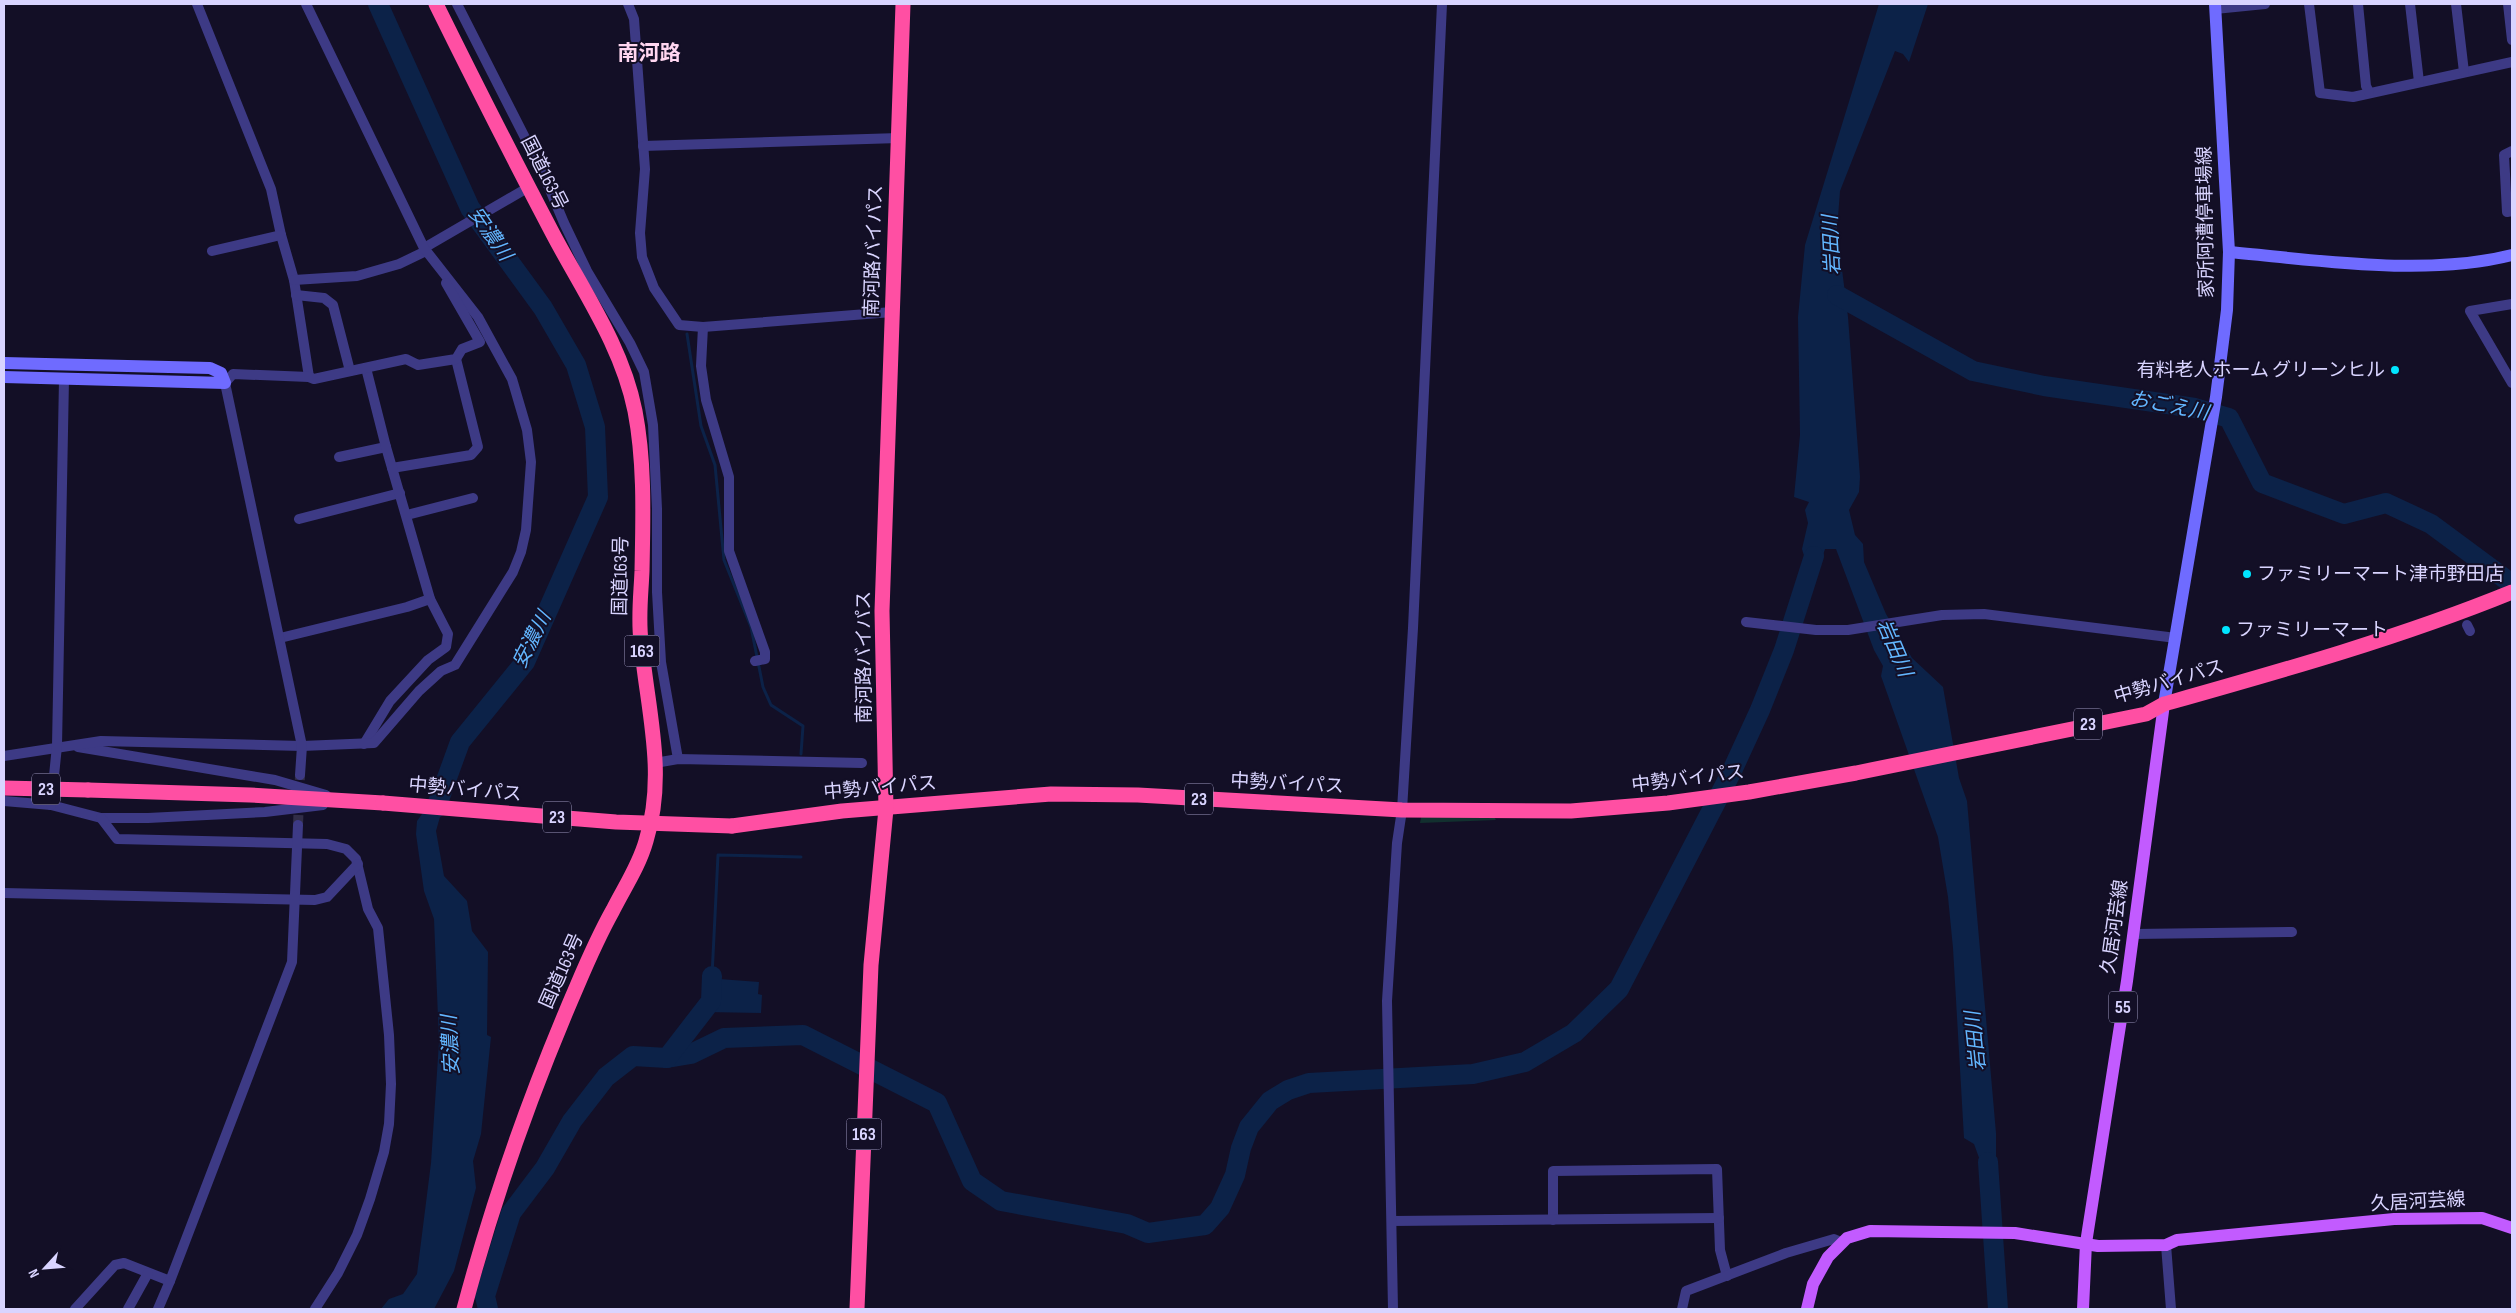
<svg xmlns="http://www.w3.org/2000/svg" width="2516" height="1313" viewBox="0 0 2516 1313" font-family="'Sofia Sans Condensed','Noto Sans JP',sans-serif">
<rect width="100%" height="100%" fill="#130f26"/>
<path fill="#12302f" d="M1488,807L1496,820L1420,823L1423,808Z"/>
<g fill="#0c2248">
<path d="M1879,4H1928L1909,62L1903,54L1895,51L1840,191L1837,230L1848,317L1860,477L1859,492L1849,510L1855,535L1863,544L1864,562L1886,614L1912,658L1943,687L1959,778L1967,801L1996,1133V1204L1974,1144L1964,1138L1953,948L1948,897L1938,837L1881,676L1883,666L1874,650L1836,549H1825L1822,558L1799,591L1805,559L1802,549L1808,523L1805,510L1809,502L1794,497L1800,435L1798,317L1805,245Z"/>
<path d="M453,771L436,831L444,876L467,901L472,931L488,952L487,1035L491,1037L481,1134L473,1161L476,1188L454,1271L434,1309H381L389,1299L403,1294L417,1274L431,1163L439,1042L434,919L424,891L416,834L417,821Z"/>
<path d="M706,978L759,982L758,994L762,995L761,1013L706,1012L698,1027L691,1021L705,995Z"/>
</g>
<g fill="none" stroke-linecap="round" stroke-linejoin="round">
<g stroke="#0c2248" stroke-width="3">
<path d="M687,334L701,426L715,465L724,560L751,627L763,687L771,705L803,726L801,754"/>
<path d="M712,976L718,855L801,857"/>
</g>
<g stroke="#0c2248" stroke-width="20">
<path d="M378,4L470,208L543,308L576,365L595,427L598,497L525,662L460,742L436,808"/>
<path d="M1837,295L1973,371L2044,386L2195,408L2229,418L2262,483L2344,514L2386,503L2431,524L2512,584"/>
<path d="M667,1058L691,1054L724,1038L803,1035L937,1103L972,1181L1001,1201L1127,1224L1148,1233L1205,1225L1220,1208L1235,1175L1241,1148L1249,1127L1270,1101L1288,1090L1309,1083L1473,1074L1525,1062L1574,1033L1619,989L1731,773L1760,710L1784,650L1814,556"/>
<path d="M1988,1162L1998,1309"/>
<path d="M488,1309L485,1296L511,1213L545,1168L572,1121L606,1077L633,1056L667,1058L711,1001L712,976"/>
</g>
<path stroke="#312d47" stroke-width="10" stroke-dasharray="10 5" stroke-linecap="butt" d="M298,825L300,775"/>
<g stroke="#3d3a85" stroke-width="10">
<path d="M197,4L271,189L281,235L294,280L309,377"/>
<path d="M457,4L543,173L564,223L587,271L630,343L644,372L653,425L657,509V592L661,662L678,759"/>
<path d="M628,4L634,19L645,169L640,233L642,257L654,288L679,325L703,327L892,312"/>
<path d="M2309,4L2320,93L2353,97L2512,62"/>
<path d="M2358,4L2366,86L2369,92"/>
<path d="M2410,4L2419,82"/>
<path d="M2456,4L2464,72"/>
<path d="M2508,4L2512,40"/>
<path d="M2215,9L2265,4"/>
<path d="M643,146L899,138"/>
<path d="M2512,151L2504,155L2507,212L2512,211"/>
<path d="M424,248L529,187"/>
<path d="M212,251L281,235"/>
<path d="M294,280L357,276L399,264L426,251"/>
<path d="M296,295L324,298L333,305L350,371"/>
<path d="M2512,304L2470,311L2512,383"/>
<path d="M703,327L701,366L706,400L729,477V551L765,652V659L755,661"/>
<path d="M339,457L386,447"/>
<path d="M392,468L471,455L478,447L456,359"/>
<path d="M407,515L473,498"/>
<path d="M299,519L400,493"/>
<path d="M1746,622L1816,630H1848L1942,615L1984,614L2176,638"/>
<path d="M2467,625L2470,631"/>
<path d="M280,638L407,607L430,599"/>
<path d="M364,744L390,701L428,660L446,647L448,634L430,599L386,447L366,368"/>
<path d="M78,747L275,780L326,795"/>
<path d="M4,756L101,741L302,746L374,743L419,691L441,671L455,665L513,572L521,552L526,530L531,462L527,430L512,379L478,317L424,248L306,4"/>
<path d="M655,763L678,759L862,763"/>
<path d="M300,775L302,746L225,383L233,374L309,377L314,379L406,359L418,365L456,359L462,349L480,342L446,283"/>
<path d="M4,801L51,805L101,818H148L265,812L323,805"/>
<path d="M51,805L57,746L64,379"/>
<path d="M101,818L117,839L327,844L346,849L356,859L368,909L378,928L389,1035L391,1084L389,1124L384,1152L370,1199L357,1235L338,1273L315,1309"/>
<path d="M4,893L315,900L327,897L358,864"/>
<path d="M2134,934L2292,932"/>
<path d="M1553,1220V1171L1717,1169L1720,1250L1727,1276"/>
<path d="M1392,1221L1719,1218"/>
<path d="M2166,1245L2171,1309"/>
<path d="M75,1309L115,1265L124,1263L170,1281"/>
<path d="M128,1309L148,1273"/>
<path d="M158,1309L170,1281L292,962L298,825"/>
<path d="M1393,1309L1387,1001L1397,843L1402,810L1413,628L1442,4"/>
<path d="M1682,1309L1686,1291L1786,1253L1834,1239L1841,1242"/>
</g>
<g stroke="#6f6bff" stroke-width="12">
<path d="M2229,252C2317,260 2426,277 2512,255"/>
<path d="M4,363L210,368L221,373L225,383L4,377"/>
<path d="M2164,704L2216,397L2227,310L2229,252L2215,4"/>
</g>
<g stroke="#c25bff" stroke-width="12">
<path d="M1807,1309L1813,1284L1828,1257L1847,1238L1870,1231L2015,1233L2098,1246L2166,1245L2177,1240L2394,1219L2482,1218L2512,1228"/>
<path d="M2083,1309L2086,1243L2127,981L2164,704"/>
</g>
<g stroke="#ff4fa3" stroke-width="15">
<path d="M436,4C474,81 513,158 553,234C583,291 622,346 635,411C645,463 643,518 642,571C641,595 638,617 641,641C647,709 667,773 646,841C639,866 624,888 613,910C599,935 588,960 577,986C532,1090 493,1200 464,1309"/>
<path d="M88,790L250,795L383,803"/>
<path d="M732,826L842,811L1051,794L1138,795L1402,810L1571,811L1668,803L1749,792L1856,773L2146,714L2164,704C2281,671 2399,638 2512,592"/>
<path d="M857,1309L871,965L886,809L882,611L903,4"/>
</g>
<g stroke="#ff4fa3" stroke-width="15">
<path d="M4,788L88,790"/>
<path d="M383,803L616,822L732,826"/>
</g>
</g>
<g fill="#00e5ff" stroke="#130f26" stroke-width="2">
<circle cx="2395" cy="370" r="5"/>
<circle cx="2247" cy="574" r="5"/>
<circle cx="2226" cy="630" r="5"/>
</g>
<g text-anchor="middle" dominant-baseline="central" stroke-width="4" stroke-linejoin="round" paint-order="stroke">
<g fill="#130f26" stroke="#9e99be" stroke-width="1">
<rect x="624.5" y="635.5" width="35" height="31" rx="4"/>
<rect x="2074" y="708.5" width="28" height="31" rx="4"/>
<rect x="32" y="773.5" width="28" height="31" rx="4"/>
<rect x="1185" y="783.5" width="28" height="31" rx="4"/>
<rect x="543" y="801.5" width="28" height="31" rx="4"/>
<rect x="2109" y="991.5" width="28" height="31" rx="4"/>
<rect x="846.5" y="1118.5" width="35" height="31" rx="4"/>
</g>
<g font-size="18" font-weight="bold" fill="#d9d4ff">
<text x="642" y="651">163</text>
<text x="2088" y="724">23</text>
<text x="46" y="789">23</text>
<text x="1199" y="799">23</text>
<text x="557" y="817">23</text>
<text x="2123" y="1007">55</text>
<text x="864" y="1134">163</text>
</g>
<g font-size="19" fill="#d9d4ff" stroke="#130f26">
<text transform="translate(544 173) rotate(63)">国道163号</text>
<text transform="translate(2206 222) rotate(-91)">家所阿漕停車場線</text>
<text transform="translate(874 251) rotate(-88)">南河路バイパス</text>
<text transform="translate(621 576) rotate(-89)">国道163号</text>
<text transform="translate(864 657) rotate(-90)">南河路バイパス</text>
<text transform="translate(2169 682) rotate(-16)">中勢バイパス</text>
<text transform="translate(1688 779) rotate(-7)">中勢バイパス</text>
<text transform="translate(1287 784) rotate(3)">中勢バイパス</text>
<text transform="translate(880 788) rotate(-5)">中勢バイパス</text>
<text transform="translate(465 790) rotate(5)">中勢バイパス</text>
<text transform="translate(2115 927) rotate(-82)">久居河芸線</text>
<text transform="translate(562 971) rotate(-66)">国道163号</text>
<text transform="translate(2418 1202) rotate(-3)">久居河芸線</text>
</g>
<g font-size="19" fill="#d9d4ff" stroke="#130f26" text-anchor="start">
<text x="2385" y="370" text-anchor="end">有料老人ホーム グリーンヒル</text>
<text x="2257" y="574">ファミリーマート津市野田店</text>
<text x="2236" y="630">ファミリーマート</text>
</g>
<g font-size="20" font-style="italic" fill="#62b6ff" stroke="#130f26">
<text transform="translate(490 234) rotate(55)">安濃川</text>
<text transform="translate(1832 245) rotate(-93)">岩田川</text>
<text transform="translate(2169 406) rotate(11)">おごえ川</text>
<text transform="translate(532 640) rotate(-63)">安濃川</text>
<text transform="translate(1894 648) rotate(67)">岩田川</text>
<text transform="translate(1976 1041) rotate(-96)">岩田川</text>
<text transform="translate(451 1045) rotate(-93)">安濃川</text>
</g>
<g font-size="21" font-weight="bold" fill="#ffd6f0" stroke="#130f26">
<text x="649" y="53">南河路</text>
</g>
</g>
<rect width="2516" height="1313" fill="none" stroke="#d9d4ff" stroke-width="10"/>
<g transform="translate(45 1268) rotate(244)" stroke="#130f26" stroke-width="4" paint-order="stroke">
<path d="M0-4L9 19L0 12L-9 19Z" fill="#d9d4ff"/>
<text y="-8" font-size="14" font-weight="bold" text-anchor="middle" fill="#d9d4ff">N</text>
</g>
</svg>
